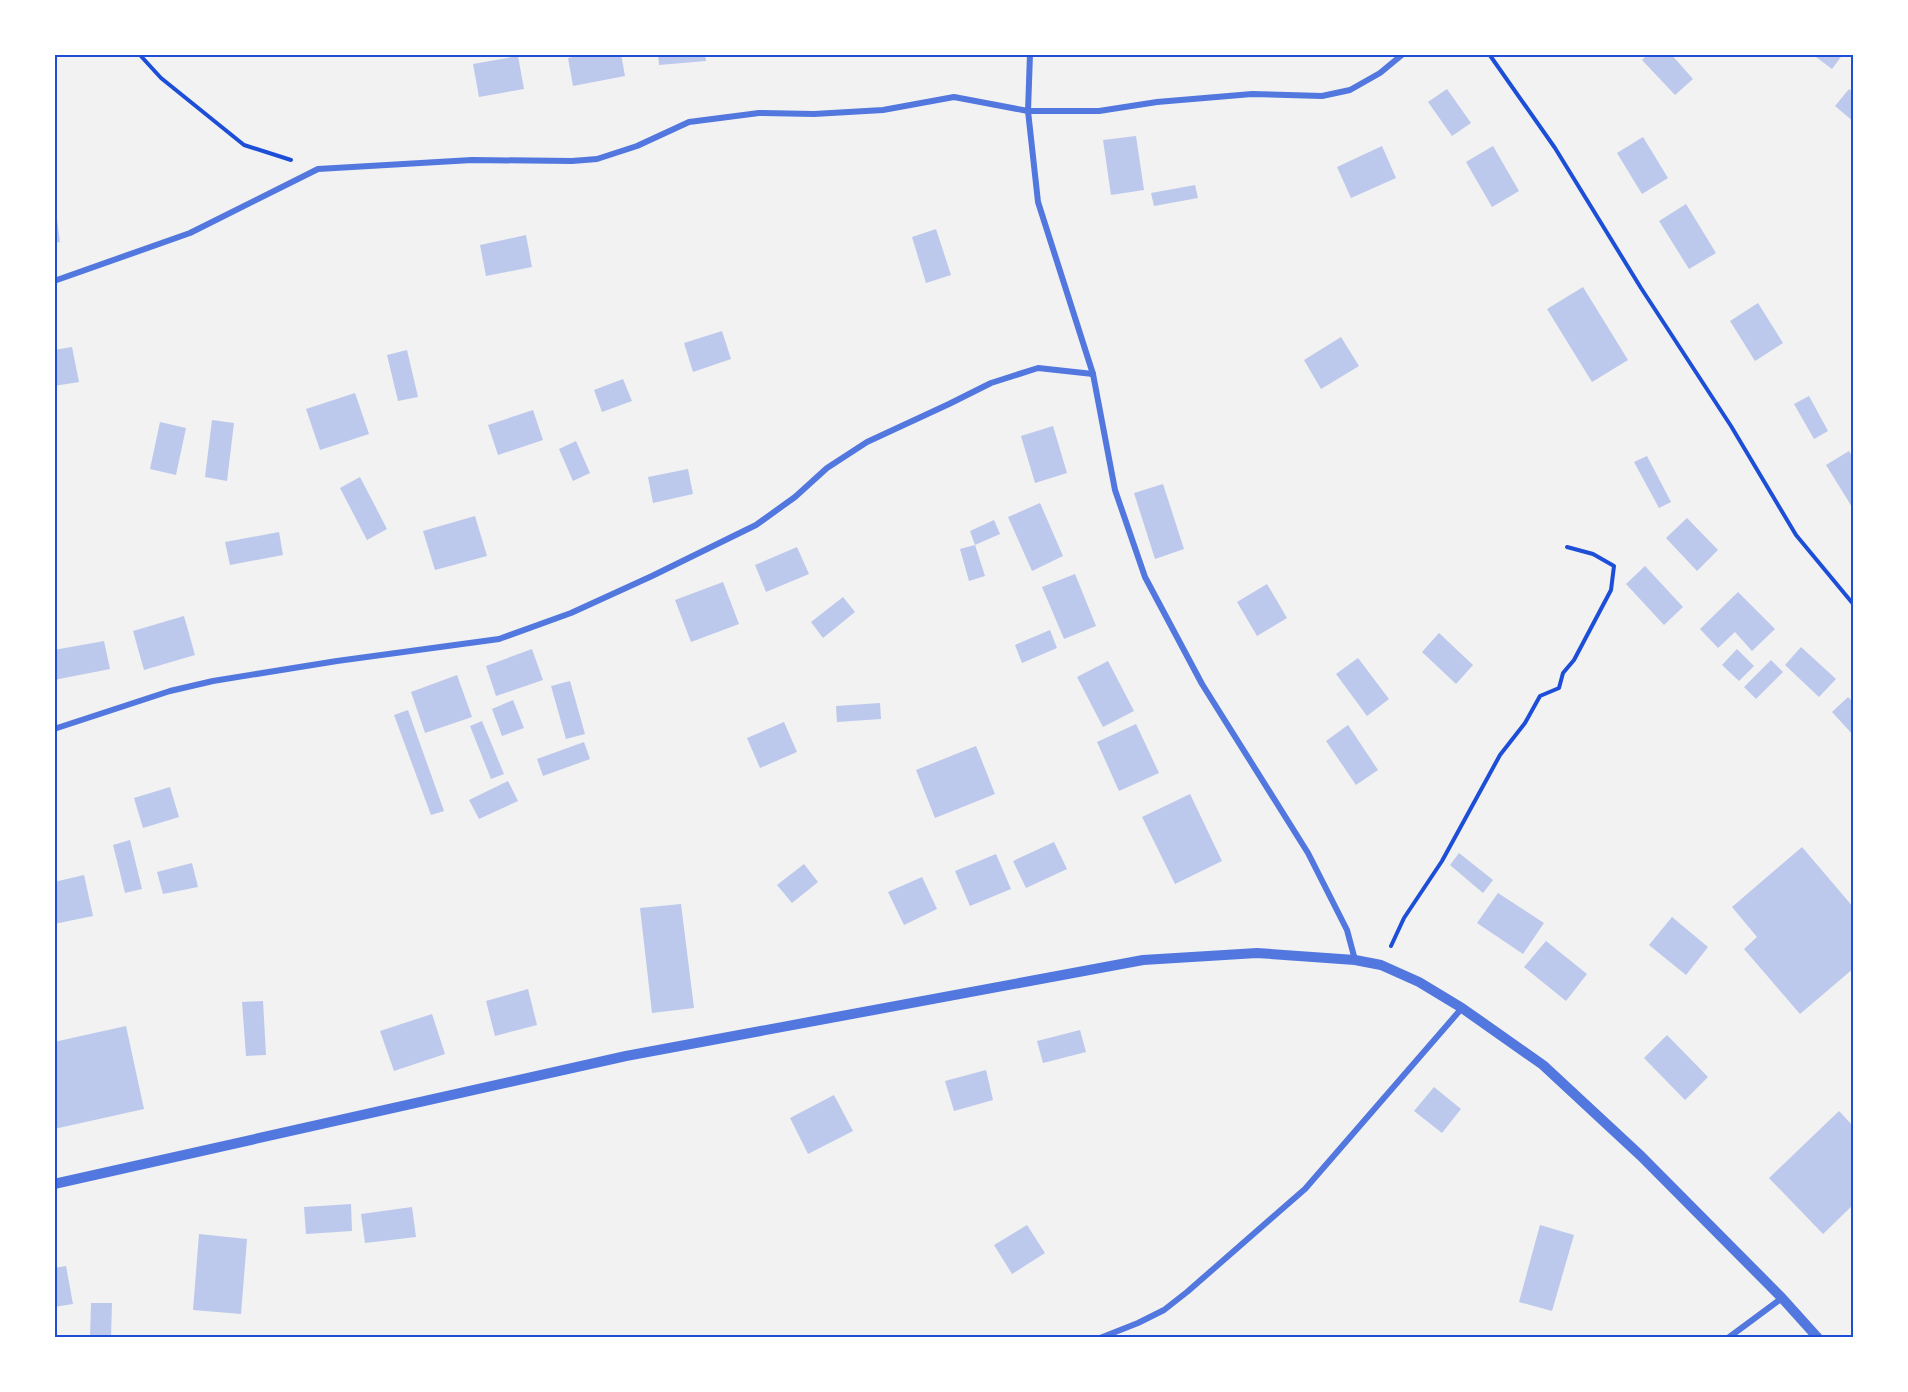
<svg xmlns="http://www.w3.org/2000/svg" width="1908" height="1392" viewBox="0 0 1908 1392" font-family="Roboto,sans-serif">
<rect width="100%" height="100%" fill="#f2f2f2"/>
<g fill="#bdc9ec">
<path d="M587,54H621L625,76L573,86L568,58Z"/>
<path d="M658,54H705L706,61L659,65Z"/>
<path d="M1648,54H1671L1693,79L1675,95L1642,60Z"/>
<path d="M1812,54H1843L1832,69Z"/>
<path d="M518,56L524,89L479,97L473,64Z"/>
<path d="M1447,89L1471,123L1452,136L1428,102Z"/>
<path d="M1849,89L1854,93V122L1835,106Z"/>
<path d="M1136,136L1144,190L1111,195L1103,140Z"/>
<path d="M1643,137L1668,178L1642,194L1617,153Z"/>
<path d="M1382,146L1396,178L1351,198L1337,167Z"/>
<path d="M1493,146L1519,191L1492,207L1466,162Z"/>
<path d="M1195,185L1198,198L1154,206L1151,193Z"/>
<path d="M1686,204L1716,253L1689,269L1659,221Z"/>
<path d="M54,219H57L60,242L54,243Z"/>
<path d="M936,229L951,275L926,283L912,237Z"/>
<path d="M526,235L532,267L486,276L480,245Z"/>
<path d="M1583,287L1628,360L1592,382L1547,309Z"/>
<path d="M1758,303L1783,343L1755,361L1730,321Z"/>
<path d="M722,331L731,359L693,372L684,343Z"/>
<path d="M1341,337L1359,366L1321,389L1304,360Z"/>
<path d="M72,347L79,382L54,386V350Z"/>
<path d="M407,350L418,397L398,401L387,355Z"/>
<path d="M623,379L632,401L602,412L594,390Z"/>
<path d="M355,393L369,434L320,450L306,409Z"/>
<path d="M1809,396L1828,431L1814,439L1794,404Z"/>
<path d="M533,410L543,440L498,455L488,425Z"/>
<path d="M212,420L234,423L227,481L205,477Z"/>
<path d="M160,422L186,428L176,475L150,469Z"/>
<path d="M1053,426L1067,473L1035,483L1021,436Z"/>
<path d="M576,441L590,473L573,481L559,449Z"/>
<path d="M1849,451L1854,460V506L1852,507L1826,465Z"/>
<path d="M1647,456L1671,502L1659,508L1634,462Z"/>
<path d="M688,469L693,494L653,503L648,477Z"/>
<path d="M360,477L387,529L367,540L340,488Z"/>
<path d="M1163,484L1184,549L1155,559L1134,493Z"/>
<path d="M1040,503L1063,556L1032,571L1008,517Z"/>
<path d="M475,516L487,556L435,570L423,531Z"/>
<path d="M1687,518L1718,550L1697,571L1666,538Z"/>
<path d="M994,520L1000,534L975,545L985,576L969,581L960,549L975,545L970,531Z"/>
<path d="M279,532L283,555L230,565L225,542Z"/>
<path d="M797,547L809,574L766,592L755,565Z"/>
<path d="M1645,566L1683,607L1664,625L1626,584Z"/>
<path d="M1075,574L1096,626L1064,639L1042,587Z"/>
<path d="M723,582L739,624L691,642L675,600Z"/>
<path d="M1267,584L1287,618L1257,636L1237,602Z"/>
<path d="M1738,592L1775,629L1752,651L1735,632L1718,648L1700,629Z"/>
<path d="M843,597L855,612L823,638L811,622Z"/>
<path d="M184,616L195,655L144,670L133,631Z"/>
<path d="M1050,630L1057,648L1022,663L1015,645Z"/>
<path d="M1439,633L1473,665L1456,684L1422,652Z"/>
<path d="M104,641L110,669L54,680V650Z"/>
<path d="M1801,647L1836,679L1819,697L1785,665Z"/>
<path d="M532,649L543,680L496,696L486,666Z"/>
<path d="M1737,649L1754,666L1739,681L1722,665Z"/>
<path d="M1358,658L1389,699L1367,716L1336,674Z"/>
<path d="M1771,660L1783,672L1756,699L1744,687Z"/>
<path d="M1108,661L1134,711L1103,727L1077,677Z"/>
<path d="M457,675L472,717L425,733L411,692Z"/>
<path d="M570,681L585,734L566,739L551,686Z"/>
<path d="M1848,697L1854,703V736L1832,712Z"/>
<path d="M513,700L524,728L502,736L492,709Z"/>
<path d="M880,703L881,719L837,722L836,706Z"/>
<path d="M408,710L444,811L431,815L394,715Z"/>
<path d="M482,721L504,774L491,779L470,726Z"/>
<path d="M784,722L797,752L760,768L747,738Z"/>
<path d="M1136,724L1159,773L1119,791L1097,742Z"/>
<path d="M1348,725L1378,770L1356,785L1326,741Z"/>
<path d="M584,742L590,759L543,776L537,759Z"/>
<path d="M976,746L995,794L935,818L916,770Z"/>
<path d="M508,781L518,801L479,819L469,800Z"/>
<path d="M170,787L179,817L143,828L134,798Z"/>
<path d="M1190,794L1222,861L1175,884L1142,817Z"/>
<path d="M130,840L142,889L125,893L113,845Z"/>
<path d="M1054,842L1067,869L1026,888L1013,861Z"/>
<path d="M1802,847L1854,908V968L1800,1014L1744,949L1757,937L1732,907Z"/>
<path d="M1459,853L1493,880L1483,893L1450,865Z"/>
<path d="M996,854L1011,889L970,906L955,871Z"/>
<path d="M192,863L198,887L163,894L157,872Z"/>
<path d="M804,864L818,882L792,903L777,885Z"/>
<path d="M84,875L93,916L54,924V882Z"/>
<path d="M922,877L937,909L904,925L888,892Z"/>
<path d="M1498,893L1544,923L1523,954L1477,923Z"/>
<path d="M681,904L694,1008L652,1013L640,908Z"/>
<path d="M1672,917L1708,947L1686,975L1649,945Z"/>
<path d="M1546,941L1587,974L1566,1001L1524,967Z"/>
<path d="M528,989L537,1025L495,1036L486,1001Z"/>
<path d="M263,1001L266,1055L246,1056L242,1002Z"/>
<path d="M432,1014L445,1054L394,1071L380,1031Z"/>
<path d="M126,1026L144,1109L54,1129V1042Z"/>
<path d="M1080,1030L1086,1052L1043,1063L1037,1041Z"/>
<path d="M1667,1035L1708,1077L1685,1100L1644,1058Z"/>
<path d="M986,1070L993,1100L954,1111L945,1081Z"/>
<path d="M1434,1087L1461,1109L1442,1133L1414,1111Z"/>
<path d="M834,1095L853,1131L808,1154L790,1118Z"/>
<path d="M1839,1111L1854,1127V1204L1823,1234L1769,1178Z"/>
<path d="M351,1204L352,1231L306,1234L304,1207Z"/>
<path d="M412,1207L416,1237L365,1243L361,1214Z"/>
<path d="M1027,1225L1045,1253L1012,1274L994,1245Z"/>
<path d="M1540,1225L1574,1235L1552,1311L1519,1302Z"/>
<path d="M199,1234L247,1239L241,1314L193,1310Z"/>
<path d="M66,1266L73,1304L54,1307V1268Z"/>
<path d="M91,1303H112L111,1338H90Z"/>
</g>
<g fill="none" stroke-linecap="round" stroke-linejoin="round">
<g stroke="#1d4ed8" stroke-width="4">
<path d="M139,54L161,78L244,145L291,160"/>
<path d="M1489,54L1555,148L1641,288L1731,426L1796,535L1854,605"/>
<path d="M1391,946L1404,918L1442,861L1500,755L1525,723L1540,696L1559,688L1563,673L1574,660L1611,590L1614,566L1593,554L1567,547"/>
</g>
<g stroke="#5277de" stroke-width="6">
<path d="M1030,54L1028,111L1038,202L1093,374L1115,490L1145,577L1202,684L1308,853L1347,930L1355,960"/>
<path d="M54,281L190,233L318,169L472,160L572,161L597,159L637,146L689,122L759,113L814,114L883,110L954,97L1028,111H1099L1157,102L1252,94L1322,96L1350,90L1380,73L1403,54"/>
<path d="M54,729L170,691L213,681L337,661L499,639L571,613L652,576L756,525L795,497L827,468L867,442L949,404L991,383L1038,368L1093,374"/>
<path d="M1100,1338L1138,1323L1164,1310L1187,1292L1305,1189L1462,1008"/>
<path d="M1728,1338L1782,1298"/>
</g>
<path stroke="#5277de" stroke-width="10" d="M54,1184L626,1056L1143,960L1257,953L1355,960L1381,965L1419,982L1462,1008L1543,1065L1641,1156L1782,1298L1818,1338"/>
</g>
<rect width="1908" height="1392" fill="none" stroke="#ffffff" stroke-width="111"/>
<rect x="56" y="56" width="1796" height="1280" fill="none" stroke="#1d4ed8" stroke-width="2"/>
</svg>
